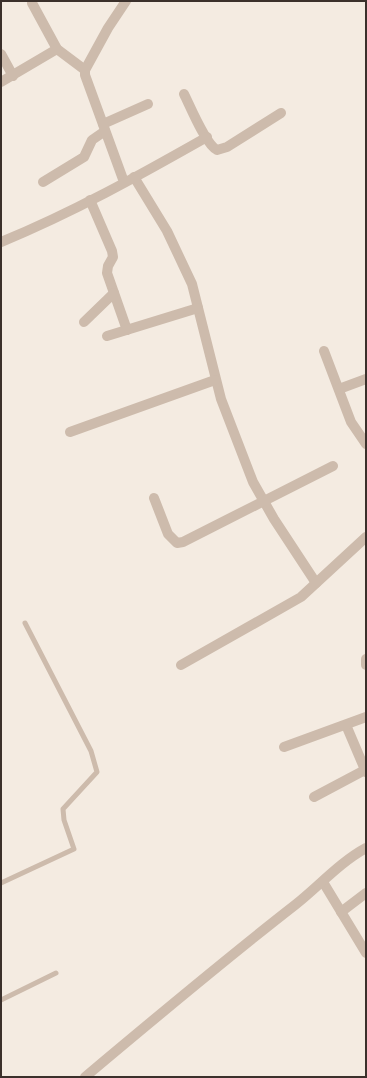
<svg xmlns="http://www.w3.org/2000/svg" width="367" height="1078" viewBox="0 0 367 1078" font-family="'Roboto Condensed',sans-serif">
<rect width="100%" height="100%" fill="#f4ebe1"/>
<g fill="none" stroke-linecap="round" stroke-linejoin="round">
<g stroke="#cdbbac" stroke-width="5">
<path d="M1,883L74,849L64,820L63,809L97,772L91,751L25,623"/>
<path d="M1,1000L56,973"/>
</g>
<g stroke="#cdbbac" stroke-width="10">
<path d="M32,3L57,49L85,70"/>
<path d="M1,54L13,76"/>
<path d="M1,82L57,49"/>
<path d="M184,94C190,106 206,145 217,150L227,147L281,113"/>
<path d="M103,124L148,104"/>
<path d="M134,177L167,231L192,284L221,399L253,482L274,519L316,583"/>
<path d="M43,182L84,157L92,140L105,131"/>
<path d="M124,182L85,75V70L108,28L126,1"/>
<path d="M90,200L112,251L113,257L108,266L107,273L127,330"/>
<path d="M1,242C72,213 140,175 207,137"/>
<path d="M84,322L114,293"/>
<path d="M107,336L198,308"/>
<path d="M324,351L351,422L366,444"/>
<path d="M339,389L366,379"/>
<path d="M70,432L215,380"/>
<path d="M154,498L168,534L177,543L183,542L333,466"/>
<path d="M366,659V665"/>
<path d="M181,665L301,597L366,537"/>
<path d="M346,725L366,772"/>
<path d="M284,747L366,717"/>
<path d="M314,797L365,770"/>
<path d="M323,882L366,953"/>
<path d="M341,912L366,893"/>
</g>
<path stroke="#cdbbac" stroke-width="10" d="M85,1077C154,1019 223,961 295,905C318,887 340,862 366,848"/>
</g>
<rect width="367" height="1078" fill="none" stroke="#3b302b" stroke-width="4"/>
</svg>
